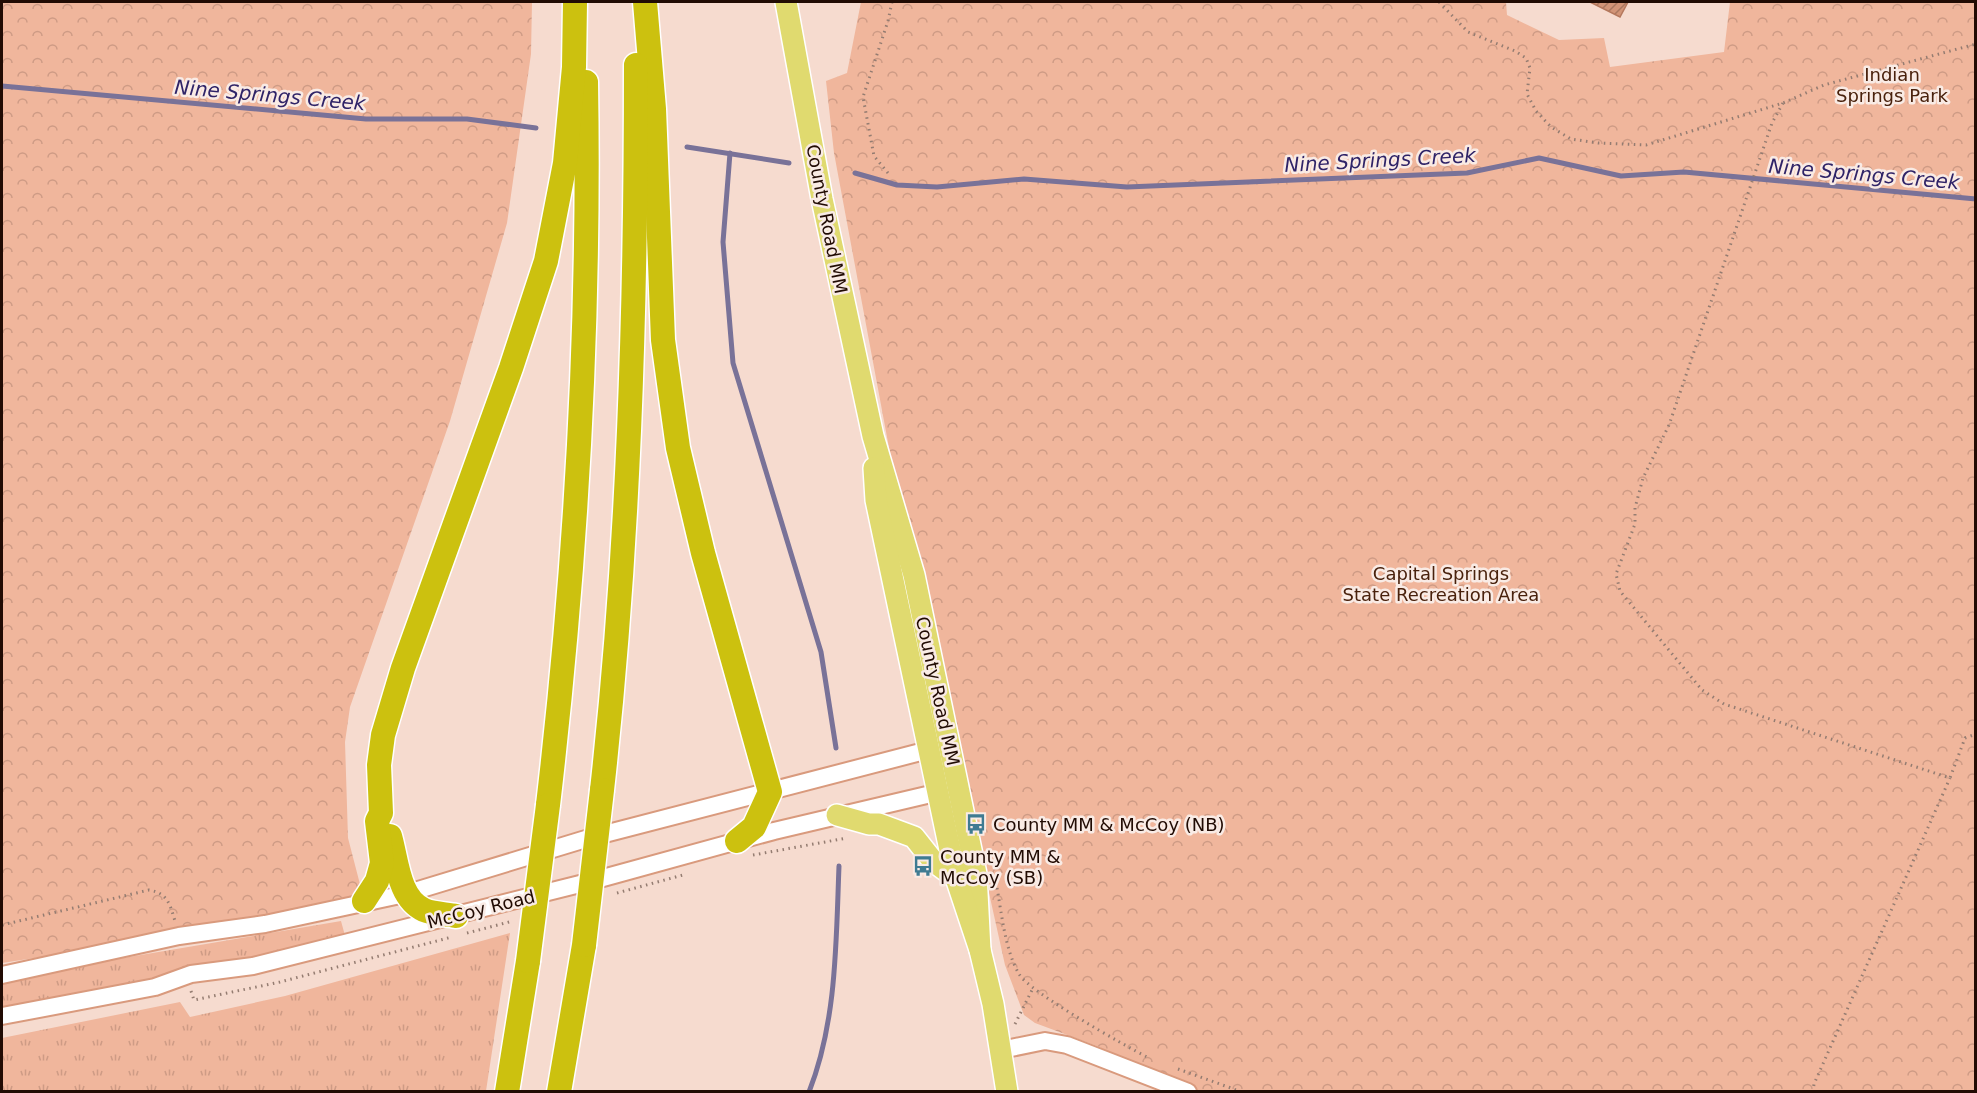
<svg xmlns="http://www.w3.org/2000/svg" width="1977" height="1093" viewBox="0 0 1977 1093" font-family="'DejaVu Sans',sans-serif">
<defs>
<pattern id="grass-tufts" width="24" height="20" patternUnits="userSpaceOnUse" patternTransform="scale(1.5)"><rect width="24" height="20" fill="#f0b69c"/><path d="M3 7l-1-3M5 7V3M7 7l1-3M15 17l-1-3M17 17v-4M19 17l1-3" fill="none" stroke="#ce9b85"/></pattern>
<pattern id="park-crowns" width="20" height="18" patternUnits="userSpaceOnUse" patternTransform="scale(1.5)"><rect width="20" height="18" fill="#f0b69c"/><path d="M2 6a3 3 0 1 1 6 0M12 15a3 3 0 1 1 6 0" fill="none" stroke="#ce9b85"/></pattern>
<pattern id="building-hatch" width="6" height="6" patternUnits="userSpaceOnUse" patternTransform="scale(1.5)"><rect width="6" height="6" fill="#d29477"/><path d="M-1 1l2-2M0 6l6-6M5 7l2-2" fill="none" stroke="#aa775f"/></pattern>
</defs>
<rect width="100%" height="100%" fill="#f6dbcf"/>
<g fill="url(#grass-tufts)">
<path d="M341,921L347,943L2,1015V982L64,968Z"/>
<path d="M510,933L486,1091H2V1038L180,1002L190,1017L285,996Z"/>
</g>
<g fill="url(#park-crowns)">
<path d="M2,2H532L531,54L507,223L450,421L350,707L345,742L348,838L362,892L354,898L131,943L2,963Z"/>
<path d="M861,2H1506L1507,15L1559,40L1604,38L1610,67L1724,52L1730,2H1975V1091H1192L1097,1046L1035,1023L1024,1015L1005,965L938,663L898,496L834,153L826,81L847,73Z"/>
</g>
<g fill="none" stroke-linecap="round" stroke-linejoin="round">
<g stroke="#797298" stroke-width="5">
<path d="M2,86L366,119H467L536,128"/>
<path d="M687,147L789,163"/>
<path d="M730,153L723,242L733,363L821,652L836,748"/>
<path d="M855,173L897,185L937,187L1024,179L1127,187L1467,173L1539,158L1621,176L1684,172L1976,199"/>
<path d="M809,1092C837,1021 836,941 839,866"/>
</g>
</g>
<path fill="url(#building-hatch)" stroke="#b5785d" stroke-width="1.5" d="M1590,2H1628L1620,17Z"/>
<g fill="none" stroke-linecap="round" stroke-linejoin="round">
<g stroke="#d99a7d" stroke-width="20">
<g id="minor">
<path d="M2,975L179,936L265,924L405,894L589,838L940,747"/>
<path d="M2,1016L155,987L191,974L253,966L592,881L774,831L948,790"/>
<path d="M1001,1050L1045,1041L1067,1045L1188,1092"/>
</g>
</g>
<g stroke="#fff" stroke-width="24">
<g id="major">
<path d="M786,2L822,199L873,436L914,575L976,874L980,950"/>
<path d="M874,468L876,500L956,878L980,950L993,1004L1007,1092"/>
<path d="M837,815L869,824H879L914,837L933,861L956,878"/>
</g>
</g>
<g stroke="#fff" stroke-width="27">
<g id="highway">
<path d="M645,2L654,109L663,340L678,448L703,553L770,792L754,827L737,841"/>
<path d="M602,790C629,549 636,307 636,65"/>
<path d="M548,805C576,566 590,323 586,82"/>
<path d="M390,836C397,860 398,898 424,910C433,914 446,914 456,916"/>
<path d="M364,901L377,881L382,863L377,821L381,813L379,765L383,735L403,668L511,368L546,261L565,163L574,67L575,2"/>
<path d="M507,1092L528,961"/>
<path d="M559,1092L584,945"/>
</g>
</g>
<g stroke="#947c71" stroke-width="3" stroke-dasharray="1.5 4.5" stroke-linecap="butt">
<path d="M1439,2L1468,32L1515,51L1526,58L1530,68L1527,94L1536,111L1551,127L1571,139L1598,143L1646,145L1783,103L1824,85L1976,44"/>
<path d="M1783,103L1772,123L1669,425L1643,478L1635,508V524L1616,574L1620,591L1702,690L1724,704L1950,778L1965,738L1976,734"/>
<path d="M888,173L874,156L863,97L888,21L892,2"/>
<path d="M753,855L847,838"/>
<path d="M997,888C1002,915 1005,950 1019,974C1029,992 1124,1045 1147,1057"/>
<path d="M617,893L683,875"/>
<path d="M2,925L149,890C168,893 170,905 175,921"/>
<path d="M467,933L513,921"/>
<path d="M191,991L194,1000L280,982L452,937"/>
<path d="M1015,1024L1033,988"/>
<path d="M1178,1069L1242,1092"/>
<path d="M1813,1092L1814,1084L1950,778"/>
</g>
<use href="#minor" stroke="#fff" stroke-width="16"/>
<use href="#major" stroke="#e0da6f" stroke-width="21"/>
<use href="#highway" stroke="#ccc10f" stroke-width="24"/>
<g stroke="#fff" stroke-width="27" stroke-linecap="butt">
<g id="highway-bridge">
<path d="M584,945L602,790"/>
<path d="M528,961L548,805"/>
</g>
</g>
<use href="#highway-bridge" stroke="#ccc10f" stroke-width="24"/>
</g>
<defs>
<g id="bus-bare" transform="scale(1.62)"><path d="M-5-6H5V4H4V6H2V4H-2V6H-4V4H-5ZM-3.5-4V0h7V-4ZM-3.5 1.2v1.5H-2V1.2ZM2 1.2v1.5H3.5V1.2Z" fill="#3f7b92" stroke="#f9ebe5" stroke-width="2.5" paint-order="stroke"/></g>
</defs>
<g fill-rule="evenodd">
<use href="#bus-bare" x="976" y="824"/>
<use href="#bus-bare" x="923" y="866"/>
</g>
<g text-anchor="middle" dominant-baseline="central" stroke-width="5" stroke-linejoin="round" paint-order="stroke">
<g font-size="18" fill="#49210c" stroke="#f9ebe5">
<text x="1892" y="74">Indian<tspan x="1892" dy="21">Springs Park</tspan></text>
<text x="1441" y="573">Capital Springs<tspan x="1441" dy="21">State Recreation Area</tspan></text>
</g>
<g font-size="18" fill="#210b03" stroke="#f9ebe5">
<text transform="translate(827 219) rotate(79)">County Road MM</text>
<text transform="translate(938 691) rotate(78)">County Road MM</text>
<text transform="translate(481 909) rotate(-14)">McCoy Road</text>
</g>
<g font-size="18" fill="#210b03" stroke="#f9ebe5" text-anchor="start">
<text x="993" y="824">County MM &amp; McCoy (NB)</text>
<text x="940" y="856">County MM &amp;<tspan x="940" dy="21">McCoy (SB)</tspan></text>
</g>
<g font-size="20" font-style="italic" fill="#2f2367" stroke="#f9ebe5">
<text transform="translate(270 95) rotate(5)">Nine Springs Creek</text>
<text transform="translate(1380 160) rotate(-3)">Nine Springs Creek</text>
<text transform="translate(1864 174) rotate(5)">Nine Springs Creek</text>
</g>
</g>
<rect width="1977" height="1093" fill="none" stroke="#210b03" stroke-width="6"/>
</svg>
